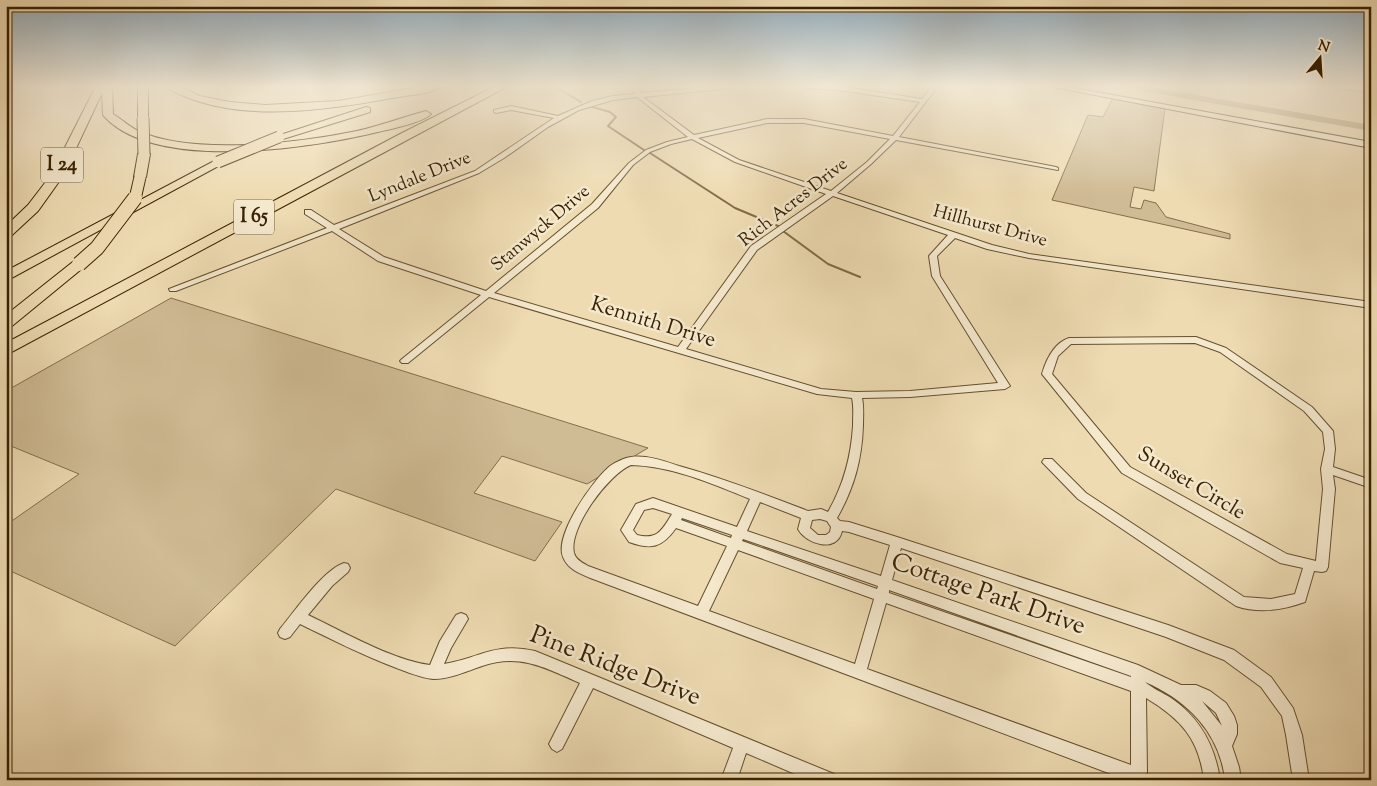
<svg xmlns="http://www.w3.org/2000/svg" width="1377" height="786" viewBox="0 0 1377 786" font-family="'Sorts Mill Goudy',serif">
<rect width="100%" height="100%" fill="#eedbb2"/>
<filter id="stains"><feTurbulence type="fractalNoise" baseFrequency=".004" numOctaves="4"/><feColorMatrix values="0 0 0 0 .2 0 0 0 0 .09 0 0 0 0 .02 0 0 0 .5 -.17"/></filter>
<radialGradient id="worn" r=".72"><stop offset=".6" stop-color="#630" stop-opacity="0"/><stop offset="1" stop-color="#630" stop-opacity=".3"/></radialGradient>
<g fill="#cfbb94" stroke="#846e4b">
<path d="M1113,98L1165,108L1154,191L1134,187L1130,207L1141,209L1144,200L1156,203L1166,217L1230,234V239L1052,200L1088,115L1103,117Z"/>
<path d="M171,298L648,448L587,484L502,456L474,493L562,522L535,561L336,489L175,646L6,569V525L79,474L6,444V391Z"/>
</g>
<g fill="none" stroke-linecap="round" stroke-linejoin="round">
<g stroke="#806b48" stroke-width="2">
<path d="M554,86L581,102"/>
<path d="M589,106L610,112L616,117L608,126L644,150"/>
<path d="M650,153L735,208L778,226"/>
<path d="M783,231L828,264L860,277"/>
</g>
<path fill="#b09c76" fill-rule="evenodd" d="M1127,86H1145L1371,125V131L1131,89Z"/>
<g stroke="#66502e" stroke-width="2">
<g id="minor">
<path d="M6,86H28L6,90Z"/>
<path d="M632,86H638L641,93L718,86H734L731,88L643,97L694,135L767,119H804L893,136L920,102L838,90L805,88L802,86H838L922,99L932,86H938L899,137L1056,167L1058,168V170L896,140L871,164L837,193L992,245L1029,254L1371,302V308L1029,258L987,249L955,238L937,256L940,276L1010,386L1005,389L910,397L862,398C864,407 863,416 863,425C862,460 854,488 837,518L840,521L849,522L897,537L1168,625L1234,650L1271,677L1293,708L1302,735L1309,780H1293L1286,735L1282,716L1261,687L1224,660L1166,637L901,548L892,580L1138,665L1181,685H1196L1210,691L1226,703L1234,716L1237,725V734L1232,746L1239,767L1241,780H1225C1220,733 1187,700 1145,682C1152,688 1163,693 1171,698C1200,718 1215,745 1220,780H1204C1199,739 1181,719 1146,698L1147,772L1145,778L1139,780H1127L593,579C581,574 568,570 563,557C554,535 593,480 610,466C616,462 624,458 631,457C647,455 664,461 679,466C723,478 766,495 808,511L821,509L828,512C844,484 851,457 853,426C853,416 854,407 852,398L817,394L489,297L408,363H402L400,361L402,359L481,295L378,261L332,231L176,291H170L169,289L327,228L305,214V210H311L334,225L475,171L554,118L511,110L496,113L494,112V110L511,106L558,116L592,101L613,96L635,94ZM637,97L688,137L667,142L646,150L629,163L592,204L486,291L384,257L339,229L479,173L504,158L548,127L579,110L613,100ZM767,123H804L890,139L867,162L831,191L739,160L698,138ZM692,139L735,162L826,194L751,246L678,347L494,293L598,208L633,165L650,152L671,144ZM833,196L948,235L929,256L932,276L998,383L910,391L856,392L821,389L686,349L757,250ZM631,465C672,466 713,484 750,499L737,527L653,498L636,504L621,530L629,542C651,550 662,548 676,528L727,546L698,606L588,566C583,563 576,560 574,553C568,528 609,474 631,465ZM760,502L801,518L798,529C806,544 837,554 842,531L849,532L890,545L881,576L747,531ZM653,508L672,514C662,530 658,540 637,535L633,530L644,510ZM682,518L732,535L731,538L681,520ZM820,519L827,521L831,527L830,532L826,535H818L810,528L812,520ZM743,539L878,586L877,589L742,541ZM738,550L874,599L855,664L709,611ZM889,590L1131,676V677L889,593ZM886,603L1131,691V765L867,669ZM1202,701L1216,713L1222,726Z"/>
<path d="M1325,86H1339L1371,89V93Z"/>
<path d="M1196,337L1226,348L1312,407L1333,431L1335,449L1333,467L1371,480V488L1333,475L1335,489L1328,567L1326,571L1322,572L1314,571L1305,602C1283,610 1259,614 1236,606L1078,499L1042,462L1044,459H1052L1086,493L1244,597L1271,599L1295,594L1303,568L1280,563L1122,473L1042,374C1046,360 1054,343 1069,338ZM1195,343L1220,352L1304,411L1323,432L1325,449L1321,469L1323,489L1316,561L1287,554L1130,467L1052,374L1058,356L1071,344Z"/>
<path d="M344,563L348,564L350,568L348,572L332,586L308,615C342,631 394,661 430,665L440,641L456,615L461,613L466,615L468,619L451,648L444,664C480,658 495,642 535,651L834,774L836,780H809L746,753L737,780H721L733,748L593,688L562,749L557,752L552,749L549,744L580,683C545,668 521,653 482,666C467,671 450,679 434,679C421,678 407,672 394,667C362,655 331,639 300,624L290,637L285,639L280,637L278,633L280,629C295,611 323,570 344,563Z"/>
</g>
</g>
<g stroke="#382102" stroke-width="2">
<path id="secondary" d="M1048,86H1063L1371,142V148Z"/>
</g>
<g stroke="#382102" stroke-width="2">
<g id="motorway">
<path d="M96,86H112L113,114C121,119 130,127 138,131C194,156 298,143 357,131C380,126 403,117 426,111L431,114C422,123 391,129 378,132C312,148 153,173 103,115L102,93L63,176L38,211L11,236L6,237V226L28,205L51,175Z"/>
<path d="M138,86H148V118L143,121L138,118Z"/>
<path d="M164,86H177L200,96L230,102L265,105L338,101L425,86H442C433,94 410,95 398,97C333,109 247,123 184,96C178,93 169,91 164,86Z"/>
<path d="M496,86H508L6,355V343L402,133Z"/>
<path d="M366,107L370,108V112L283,139H275L274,137Z"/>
<path d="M144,151L150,154L146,177L140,181L134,177L138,154Z"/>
<path d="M218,159L222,160V164L6,281V271Z"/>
<path d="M79,260L84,261L86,264L84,267L12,326L6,328V315L74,261Z"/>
</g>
</g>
<use href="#minor" fill="#f4e8cd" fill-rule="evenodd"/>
<use href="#secondary" fill="#f4e8cd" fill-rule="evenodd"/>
<use href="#motorway" fill="#eedbb2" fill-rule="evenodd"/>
<g stroke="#382102" stroke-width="13" stroke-linecap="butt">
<g id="motorway-bridge-far1">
<path d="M143,118L144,154"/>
<path d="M218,162L279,137"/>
<path d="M135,199L140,177"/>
</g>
</g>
<g stroke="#382102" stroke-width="16" stroke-linecap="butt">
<path id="motorway-bridge" d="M79,264L97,248L135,198"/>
</g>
<use href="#motorway-bridge-far1" stroke="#eedbb2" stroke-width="11"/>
<use href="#motorway-bridge" stroke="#eedbb2" stroke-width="14"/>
</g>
<linearGradient id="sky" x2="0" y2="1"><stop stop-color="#91aaba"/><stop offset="0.44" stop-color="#f7efdc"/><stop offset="1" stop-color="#f7efdc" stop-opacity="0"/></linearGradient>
<rect width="1377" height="196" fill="url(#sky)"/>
<g text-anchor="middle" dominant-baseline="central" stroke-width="5" stroke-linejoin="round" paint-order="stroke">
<g font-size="18" fill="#382102" stroke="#f4e8cd">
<text transform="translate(420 178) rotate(-22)">Lyndale Drive</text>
<text transform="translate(794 203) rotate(-38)">Rich Acres Drive</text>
<text transform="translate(990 227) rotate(15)">Hillhurst Drive</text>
<text transform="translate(541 229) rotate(-40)">Stanwyck Drive</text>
</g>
<g fill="#f4e8cd" stroke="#705d3f" stroke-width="1">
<rect x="41" y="147.5" width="42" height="35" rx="4"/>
<rect x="234" y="199.5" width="40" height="35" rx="4"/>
</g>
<g font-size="20" font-weight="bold" fill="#382102">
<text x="62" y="165">I 24</text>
<text x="254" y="217">I 65</text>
</g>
<g font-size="21" fill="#382102" stroke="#f4e8cd">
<text transform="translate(653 323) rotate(17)">Kennith Drive</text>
<text transform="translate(1191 484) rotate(31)">Sunset Circle</text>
</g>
<g font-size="25" fill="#382102" stroke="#f4e8cd">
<text transform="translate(988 595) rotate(19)">Cottage Park Drive</text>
<text transform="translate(615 667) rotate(21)">Pine Ridge Drive</text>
</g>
</g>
<rect width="1377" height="786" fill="none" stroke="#eedbb2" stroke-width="25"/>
<rect x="8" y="8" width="1362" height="771" fill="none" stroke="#382102" stroke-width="2.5"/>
<rect x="12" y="12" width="1352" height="761" fill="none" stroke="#382102"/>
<g transform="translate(1320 58) rotate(18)" stroke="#f4e8cd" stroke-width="4" paint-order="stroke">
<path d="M0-4L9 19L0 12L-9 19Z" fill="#382102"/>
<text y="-8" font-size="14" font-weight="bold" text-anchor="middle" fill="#382102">N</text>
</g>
<rect width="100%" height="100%" filter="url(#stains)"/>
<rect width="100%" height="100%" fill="url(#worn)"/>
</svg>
